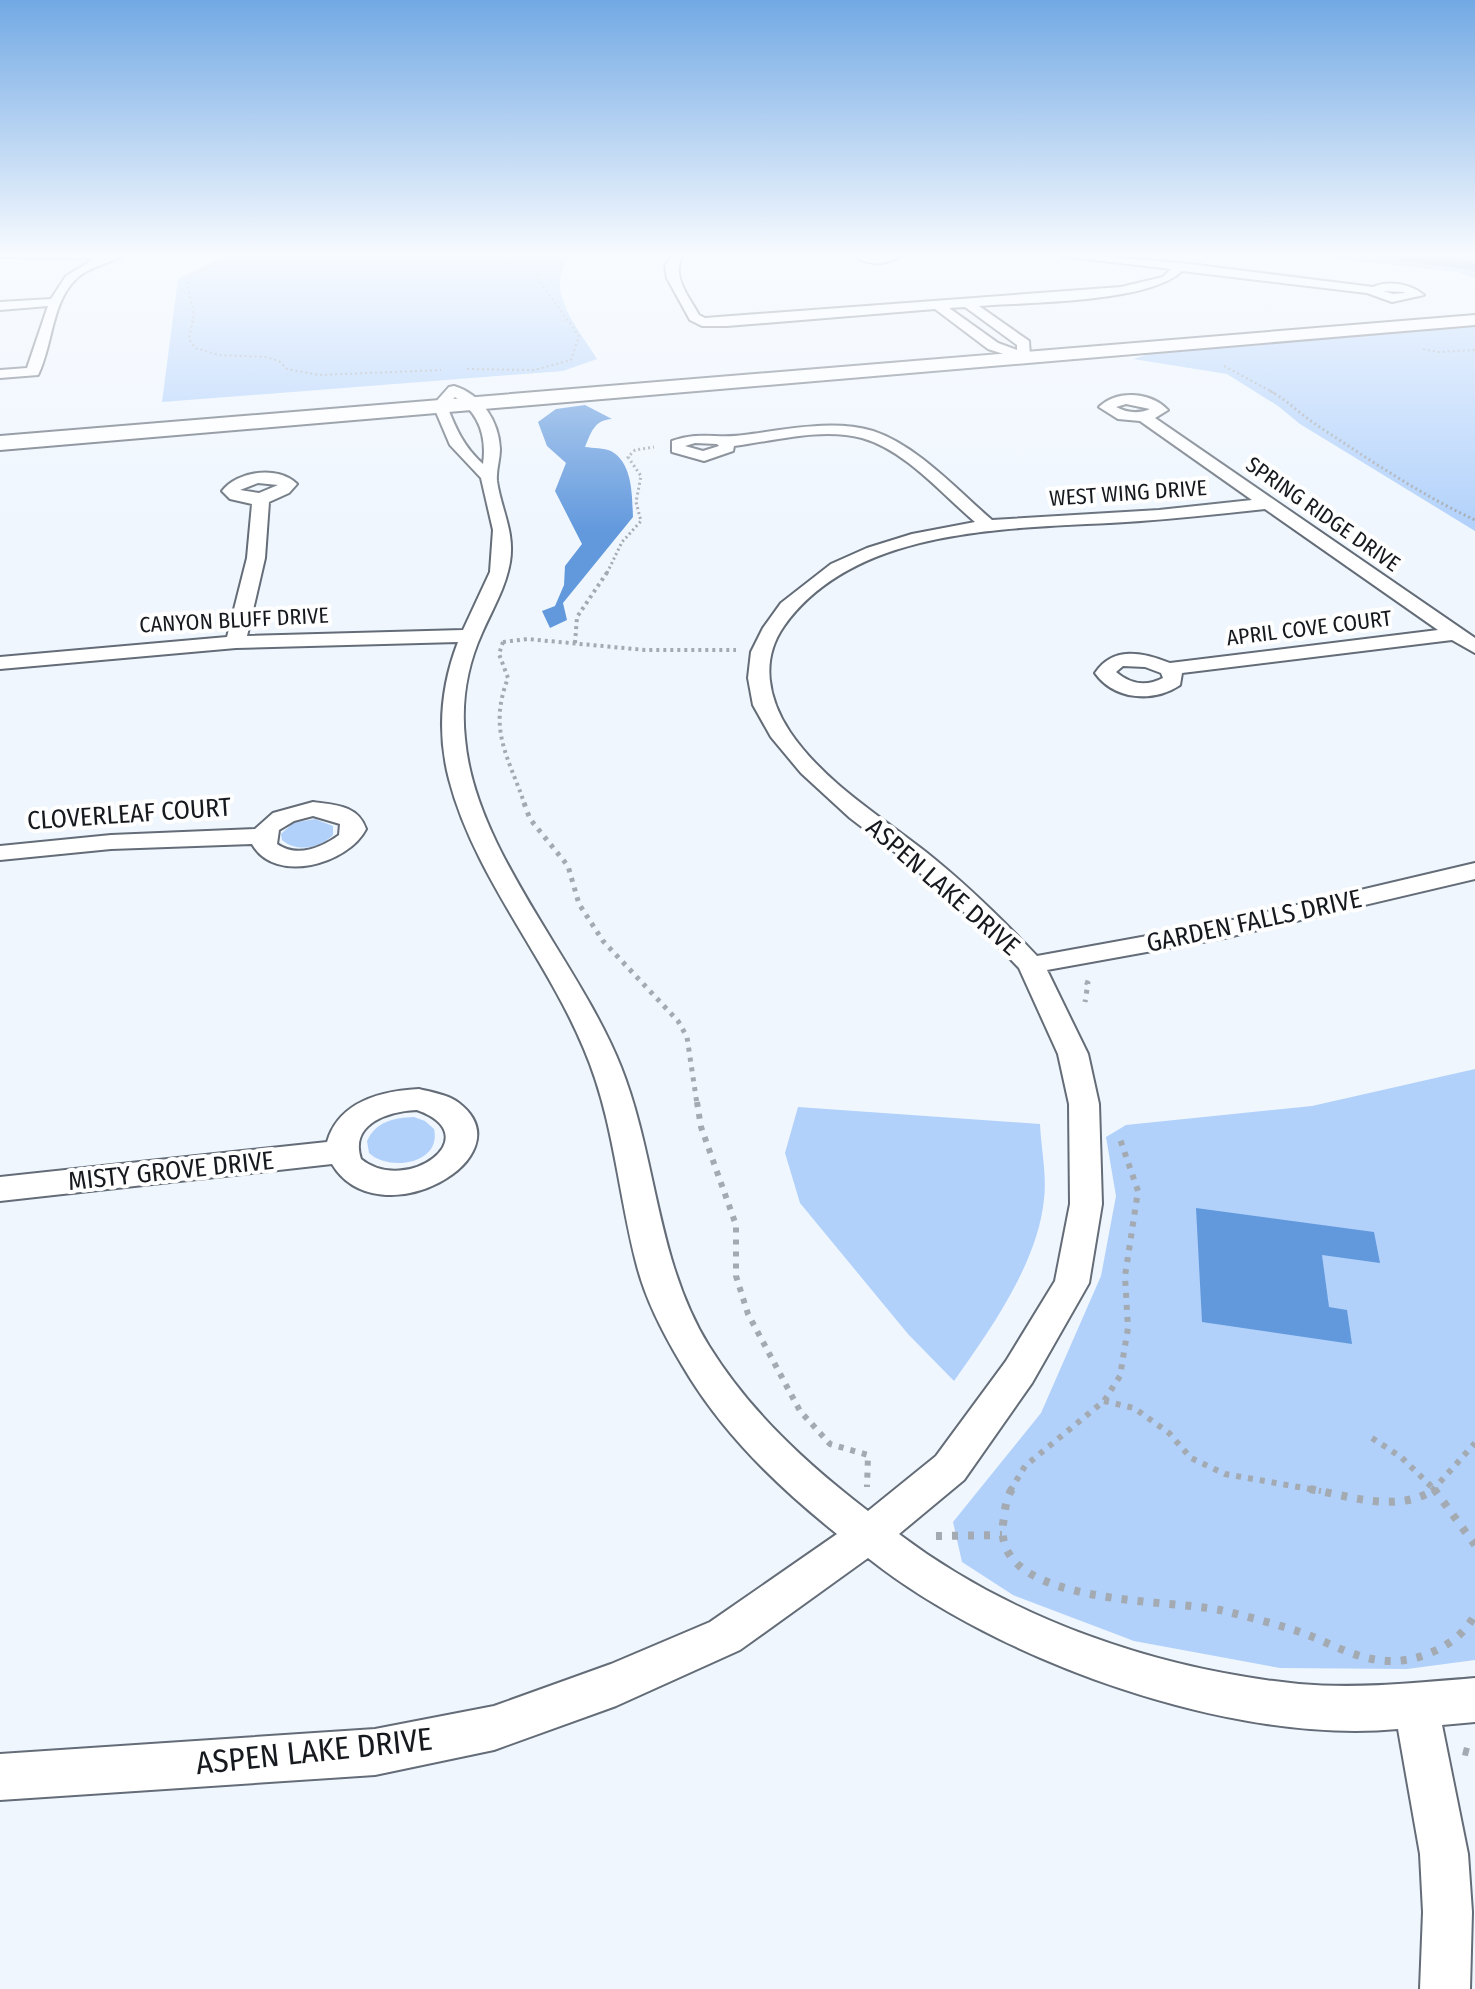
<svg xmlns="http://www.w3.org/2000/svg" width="1475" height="1989" viewBox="0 0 1475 1989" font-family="'Fira Sans Condensed',sans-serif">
<rect width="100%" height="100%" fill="#eff6fe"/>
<g fill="#b1d1fb">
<path d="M230,253H573C540,287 577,326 597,359L563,371L162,402L178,279Z"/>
<path d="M1278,253H1475V279L1458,272Z"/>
<path d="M1475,326V531L1300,424L1278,406L1227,374L1133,359L1153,353Z"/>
<path d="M315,819L333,826V835C320,848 297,853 282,840L281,834L293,823Z"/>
<path d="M1475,1069V1660L1407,1669L1280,1668L1134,1641L1013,1595L962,1562L953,1522L1041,1413L1101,1276L1116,1196L1106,1137L1126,1125L1312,1106Z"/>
<path d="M798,1107L1040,1124C1041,1148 1047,1175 1044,1199C1038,1263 990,1330 954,1381L908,1334L800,1203L785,1153Z"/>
<path d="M414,1117L425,1121L434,1129C442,1164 389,1172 369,1153L367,1141C376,1121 394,1118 414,1117Z"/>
</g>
<g fill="#6299dd">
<path d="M1349,253H1402L1475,262V271Z"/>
<path d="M585,405L612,419C594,420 591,433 585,447C593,448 604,448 611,451C633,463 632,496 633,517L563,603L567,620L550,628L542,611L555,606L564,585L565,566L582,544L555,491L566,463L547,446L538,422L556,409Z"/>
<path d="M1196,1208L1374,1232L1380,1263L1322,1255L1329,1307L1347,1310L1352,1344L1202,1322Z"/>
</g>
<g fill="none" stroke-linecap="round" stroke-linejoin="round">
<g stroke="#636c77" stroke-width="4">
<g id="street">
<path d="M0,253H126C112,264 91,265 77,278C51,302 53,345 38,375L0,378V370L27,368L48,306L0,310V302L51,299L66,276L96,258L0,257Z"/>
<path d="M673,253H683C671,277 687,293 699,315L705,318L1121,287L1163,277L1171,269L1062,256L1057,253L1181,263L1373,287C1389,280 1411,284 1424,295L1392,302L1367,293L1182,271C1148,303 1028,302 979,306L1029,341L1030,356L1023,360L988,349L935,309L727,326H702L690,320L667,278L665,266ZM1383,291L1404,292L1405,293L1393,294ZM965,307L1017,345V350L998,343L949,308Z"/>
<path d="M853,253L875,256L899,253L901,256C887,265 864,267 853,253Z"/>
<path d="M454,386C481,394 499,421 500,449C500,460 496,470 497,481C501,509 515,532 510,562C506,587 492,610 482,633C467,666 461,703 465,739C475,852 579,961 621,1067C657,1158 656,1261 709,1346C750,1412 807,1464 868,1511L936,1456L1006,1361L1055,1281L1070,1204L1069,1104L1058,1054L1019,968L973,920L909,863L850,818L801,773L771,737L753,705L748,678L751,652L763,628L781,603L831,564L867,548L912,534L975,522C942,494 905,450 862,438C822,427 774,441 734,446L733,451L704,461L672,452V441C699,431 717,439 744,435C786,430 832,419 873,431C918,446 957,490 992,520L1159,510L1252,500L1140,421L1118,419L1099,407C1117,389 1151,392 1168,410L1155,418L1475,638V653L1452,640L1182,673L1180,685C1153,703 1114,700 1095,673C1113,646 1142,652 1170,663L1438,630L1265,509C1219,514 1173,519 1126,522C1015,529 857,524 784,626C760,660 768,699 790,732C824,782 880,816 926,852C966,884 1002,919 1037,956L1224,922L1475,863V879L1224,938L1047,970L1088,1054L1099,1104L1102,1204L1089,1283L1032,1383L964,1480L899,1534C1013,1620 1158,1670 1299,1684C1358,1689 1416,1683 1475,1678V1722L1442,1725L1468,1854L1472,1912L1470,1989H1420L1423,1912L1420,1854L1398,1729C1232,1745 998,1661 868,1558L740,1650L616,1706L494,1750L375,1775L0,1800V1754L375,1729L494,1706L611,1664L710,1622L837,1534C777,1486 721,1432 682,1365C664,1335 646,1301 637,1266C618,1194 614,1119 584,1049C546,957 474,876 449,779C437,733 441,686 458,642L236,648L0,669V657L227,637L247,558L252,504L230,499L222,491C237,471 278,465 297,484L289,493L269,502L265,558L247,636L463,630L490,572L493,530L481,478L450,445L433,405L449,387ZM455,397C479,413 487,436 483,464C464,447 456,429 447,406ZM1126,404L1150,409C1138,414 1128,413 1116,407ZM695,443L717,444L719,446L703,451L685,446ZM258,483L278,485L259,493L240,490ZM1123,666L1145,667L1161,673L1163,678C1146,687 1130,684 1116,672Z"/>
<path d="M313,802C335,805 358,805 366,829C348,864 275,885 252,844L111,849L0,860V846L111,835L255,829L273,813ZM313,816L340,824L339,835C321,848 297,858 277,844L279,830L294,821Z"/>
<path d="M419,1089C431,1092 449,1095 459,1103C529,1157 378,1241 332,1164L0,1201V1177L327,1142C339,1101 381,1091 419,1089ZM417,1110C490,1136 406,1196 361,1159C349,1123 390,1111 417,1110Z"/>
</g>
</g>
<g stroke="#636c77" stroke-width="4">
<path id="secondary" d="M1475,315V325L0,450V436Z"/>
</g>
<g stroke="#a4aab1" stroke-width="2" stroke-dasharray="2 3" stroke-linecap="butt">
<path d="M239,253L191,276L187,283L194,314L189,339L195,348L219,355L266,357L279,361L287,369L319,375L441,370"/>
<path d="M1423,349L1439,352L1475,350"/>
<path d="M1224,366L1274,393"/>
<path d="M467,369L534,370L571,360L579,336L537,278L540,262L561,253"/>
</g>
<g stroke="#a4aab1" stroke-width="3" stroke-dasharray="2 3" stroke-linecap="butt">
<path d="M1270,391C1287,400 1299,413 1315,424C1367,458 1419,494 1475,520"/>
<path d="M607,573L622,542L641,521L636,502L641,476L628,457L635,450L654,447"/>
</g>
<g stroke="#a4aab1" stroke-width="4" stroke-dasharray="3 4" stroke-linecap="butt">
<path d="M503,642L499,654L508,678C488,730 508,756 525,805"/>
<path d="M503,642L527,639L645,650H736"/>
<path d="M575,643L577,617L608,571"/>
</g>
<g stroke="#a4aab1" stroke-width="5" stroke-dasharray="4 6" stroke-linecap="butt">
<path d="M524,803L530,819L568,866L579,904L603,941L678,1021L687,1037L697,1104"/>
<path d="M1085,982L1088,983L1085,1002"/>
</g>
<g stroke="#a4aab1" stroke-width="6" stroke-dasharray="5 7" stroke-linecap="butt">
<path d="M697,1102L701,1127L736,1225V1276L748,1314L800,1411L830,1444L868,1455L867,1487"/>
<path d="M1104,1401L1134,1408L1169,1433L1191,1458L1225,1474L1321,1491"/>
<path d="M1372,1438L1401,1457L1436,1491"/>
<path d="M1010,1491L1025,1466L1104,1401L1120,1376L1128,1328L1125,1276L1138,1191L1120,1139"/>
<path d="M1432,1491L1475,1443"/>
</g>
<g stroke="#a4aab1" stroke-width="8" stroke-dasharray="6 10" stroke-linecap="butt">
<path d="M1012,1489C1005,1500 1005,1512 1003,1524C993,1606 1168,1599 1220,1610C1245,1616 1272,1623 1297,1631C1330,1642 1358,1662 1395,1661C1425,1660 1462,1642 1475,1614"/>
<path d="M1310,1489C1350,1496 1398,1514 1435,1489"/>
<path d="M1434,1489L1475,1545"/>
<path d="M936,1536L1002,1535"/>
<path d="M1463,1751L1475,1754"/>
</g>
<use href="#street" fill="#fff" fill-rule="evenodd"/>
<use href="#secondary" fill="#fff" fill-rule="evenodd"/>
</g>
<linearGradient id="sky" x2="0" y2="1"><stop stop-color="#72a9e4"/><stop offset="0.48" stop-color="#f8fbff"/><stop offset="1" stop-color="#f8fbff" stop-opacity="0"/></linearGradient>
<rect width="1475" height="531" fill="url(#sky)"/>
<g text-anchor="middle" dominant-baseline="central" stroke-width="8" stroke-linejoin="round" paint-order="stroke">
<g font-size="22" fill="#16191e" stroke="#fff">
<text transform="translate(1128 493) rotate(-4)">WEST WING DRIVE</text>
<text transform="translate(1323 514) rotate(35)">SPRING RIDGE DRIVE</text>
<text transform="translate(234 620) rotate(-3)">CANYON BLUFF DRIVE</text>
<text transform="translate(1309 628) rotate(-7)">APRIL COVE COURT</text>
</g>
<g font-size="26" fill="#16191e" stroke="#fff">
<text transform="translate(129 814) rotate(-4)">CLOVERLEAF COURT</text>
<text transform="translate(943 887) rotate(41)">ASPEN LAKE DRIVE</text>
<text transform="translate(1254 921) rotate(-12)">GARDEN FALLS DRIVE</text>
<text transform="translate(171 1171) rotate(-6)">MISTY GROVE DRIVE</text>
</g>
<g font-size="32" fill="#16191e" stroke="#fff">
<text transform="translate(314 1751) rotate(-6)">ASPEN LAKE DRIVE</text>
</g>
</g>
</svg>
